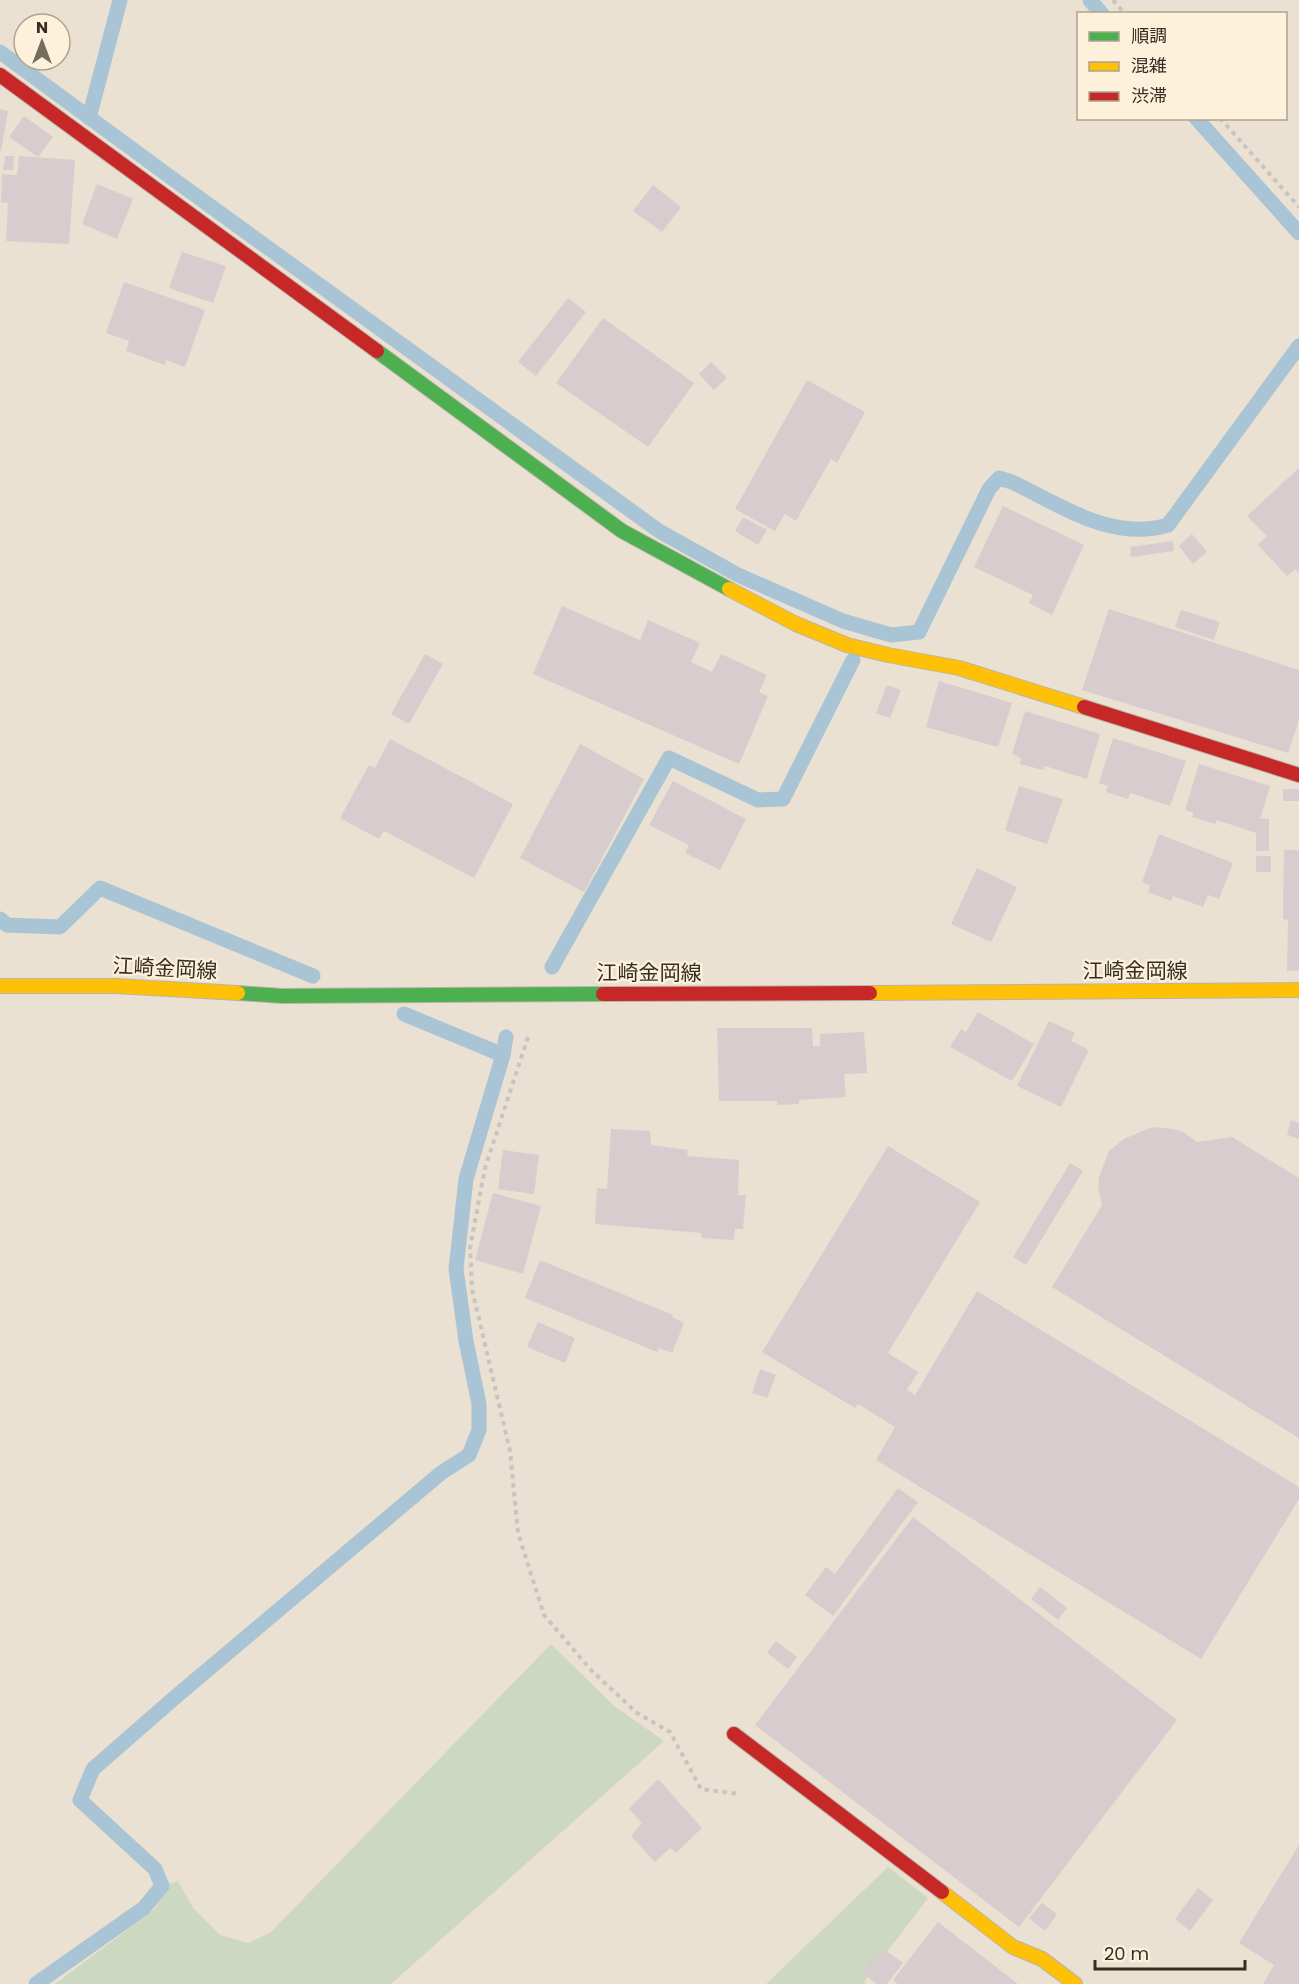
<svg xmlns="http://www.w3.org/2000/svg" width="1299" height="1984" viewBox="0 0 1299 1984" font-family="Poppins,'Noto Sans JP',sans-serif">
<rect width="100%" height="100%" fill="#eae1d2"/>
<g fill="#cdd8c0">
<path d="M551,1644L613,1705L664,1741L391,1984H55L155,1909L170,1884L178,1881L193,1908L220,1935L248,1943L270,1933Z"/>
<path d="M888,1867L928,1898L864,1982L866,1984H766Z"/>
</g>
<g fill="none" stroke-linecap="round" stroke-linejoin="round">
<g stroke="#a9c4d5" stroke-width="15">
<path d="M1090,0L1102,14"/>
<path d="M0,52L173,179L659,531L738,575L843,621L891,635L919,632L989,489L999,478L1012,482C1060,505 1112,542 1168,525L1299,346"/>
<path d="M89,118L120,0"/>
<path d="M1196,118L1299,233"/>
<path d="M0,919L7,925L60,927L100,888L313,976"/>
<path d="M552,967L669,758L758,800L783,799L853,660"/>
<path d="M404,1014L503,1055"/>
<path d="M36,1984L144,1908L162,1886L155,1869L80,1800L93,1769L173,1699L441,1473L469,1455L479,1430V1404L466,1341L456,1269L466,1179L503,1055L506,1037"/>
</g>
</g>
<g fill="#d7cdce">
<path d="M0,109L8,111L1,151H0Z"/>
<path d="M24,116L53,137L38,157L9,137Z"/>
<path d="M5,156H14L13,170H3Z"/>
<path d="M19,156L75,160L69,244L6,241L8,203L1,202L2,174L17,175Z"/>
<path d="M97,184L133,199L117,239L82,224Z"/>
<path d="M653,185L681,207L662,232L633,211Z"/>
<path d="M182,252L226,266L213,303L169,288Z"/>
<path d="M124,282L205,310L185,367L166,360L165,365L126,351L129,341L106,333Z"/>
<path d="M568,298L586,312L536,376L518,362Z"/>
<path d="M603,318L694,383L648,447L556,383Z"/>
<path d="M711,362L727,378L714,390L699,374Z"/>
<path d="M807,380L865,412L837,463L831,459L796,521L785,514L775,531L735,509Z"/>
<path d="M1299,468V573L1295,569L1287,576L1258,545L1267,536L1247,516Z"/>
<path d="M1003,506L1084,545L1052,615L1029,603L1033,595L974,567Z"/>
<path d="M743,517L767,530L758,545L735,531Z"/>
<path d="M1192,534L1207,552L1193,564L1179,546Z"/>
<path d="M1173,541L1174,551L1131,557L1130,547Z"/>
<path d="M562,606L640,640L648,620L700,643L691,662L712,672L721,654L767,675L759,692L768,696L739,764L533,674Z"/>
<path d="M1109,609L1299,670V720L1288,753L1082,690Z"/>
<path d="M1181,610L1220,622L1214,640L1175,627Z"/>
<path d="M425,654L443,664L409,724L391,714Z"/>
<path d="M939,681L1012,703L998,747L926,727Z"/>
<path d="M887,685L901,690L890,718L876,713Z"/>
<path d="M1025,711L1100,734L1087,779L1045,766L1043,770L1020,764L1021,758L1012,754Z"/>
<path d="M1113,738L1186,761L1170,806L1130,793L1128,799L1106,792L1108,786L1099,783Z"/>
<path d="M390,739L513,804L474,878L384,831L379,839L340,818L369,765L375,768Z"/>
<path d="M580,744L644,779L584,892L520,858Z"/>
<path d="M1199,764L1270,786L1260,819H1269V851H1256V833L1217,820L1215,824L1192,817L1194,813L1185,810Z"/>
<path d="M673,781L746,819L720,870L685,853L689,845L649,825Z"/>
<path d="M1019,786L1063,799L1047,844L1005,830Z"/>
<rect x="1283" y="789" width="16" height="12"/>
<path d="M1159,834L1233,863L1219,899L1208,895L1203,907L1173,896L1171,901L1148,892L1150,886L1142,882Z"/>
<path d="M1284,850H1299V970L1287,971L1288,920L1283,919Z"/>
<rect x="1256" y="856" width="15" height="16"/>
<path d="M977,868L1017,887L991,942L951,924Z"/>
<path d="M978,1012L1034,1044L1012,1081L950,1047L961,1029L966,1032Z"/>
<path d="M1049,1021L1075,1033L1071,1041L1089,1050L1061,1107L1017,1086Z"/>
<path d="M717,1028H812L813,1046H820V1034L864,1032L867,1073L844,1074L846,1097L799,1100V1104L778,1105L777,1101H719Z"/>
<path d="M1291,1120L1299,1123V1139L1287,1135Z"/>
<path d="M1152,1127L1173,1129L1183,1132L1197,1142L1232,1137L1299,1178V1438L1052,1287L1102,1205L1098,1187L1099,1177L1109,1151L1124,1139Z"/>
<path d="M611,1129L650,1131L651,1145L688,1150L687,1156L739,1160L738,1195H746L743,1229H735L734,1240L702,1238L701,1233L595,1224L597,1188L607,1189Z"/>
<path d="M888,1146L980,1202L888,1353L918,1372L907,1390L915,1395L977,1291L1299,1487V1499L1201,1659L876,1460L895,1427L858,1404L855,1408L762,1352Z"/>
<path d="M503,1150L539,1155L534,1194L498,1189Z"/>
<path d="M1070,1163L1083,1171L1026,1265L1013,1257Z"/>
<path d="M493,1193L541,1206L523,1274L475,1260Z"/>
<path d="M540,1260L673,1315L672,1317L684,1323L672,1353L659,1348L657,1352L525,1298Z"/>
<path d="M538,1322L575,1338L565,1363L527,1347Z"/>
<path d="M760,1369L776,1375L767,1398L752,1393Z"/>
<path d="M898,1488L918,1502L833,1616L805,1595L826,1567L835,1574Z"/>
<path d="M913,1517L1177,1720L1019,1927L755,1725Z"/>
<path d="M1040,1587L1067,1608L1058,1620L1031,1599Z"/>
<path d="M776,1641L797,1657L788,1669L767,1653Z"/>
<path d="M658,1779L702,1828L676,1853L670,1848L655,1862L631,1836L642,1823L629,1809Z"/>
<path d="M1299,1845V1984H1263L1274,1965L1239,1943Z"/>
<path d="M1198,1888L1213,1900L1190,1931L1175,1919Z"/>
<path d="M1042,1903L1057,1914L1045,1931L1029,1918Z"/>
<path d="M938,1922L1018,1984H898L893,1980Z"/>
<path d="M882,1948L903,1963L887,1984H877L862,1972Z"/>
</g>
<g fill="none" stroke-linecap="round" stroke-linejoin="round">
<g stroke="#bbb4a8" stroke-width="16">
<g id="fast">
<path d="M377,351L622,531L729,589"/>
<path d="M238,993L282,996L603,994"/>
</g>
</g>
<g stroke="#bbb4a8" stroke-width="16">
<g id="slow">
<path d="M729,589L796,624L847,645L888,655L959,668L1084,707"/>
<path d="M0,986H116L238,993"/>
<path d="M870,993L1299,990"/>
<path d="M942,1892L1013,1947L1042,1959L1075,1984"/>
</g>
</g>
<g stroke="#bbb4a8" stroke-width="16">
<g id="jam">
<path d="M0,75L377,351"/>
<path d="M1084,707L1299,775"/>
<path d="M603,994L870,993"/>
<path d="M734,1734L942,1892"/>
</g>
</g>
<g stroke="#c8c4bf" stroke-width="4" stroke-dasharray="4.5 4.5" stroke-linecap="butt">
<path d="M1113,0L1125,14"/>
<path d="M1220,118L1299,207"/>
<path d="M528,1037L485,1168L470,1248L472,1289L510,1451L518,1533L544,1615L591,1670L637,1713L670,1732L701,1789L739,1794"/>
</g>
<use href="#fast" stroke="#4caf50" stroke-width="14"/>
<use href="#slow" stroke="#ffc107" stroke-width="14"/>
<use href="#jam" stroke="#c62828" stroke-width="14"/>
</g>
<g text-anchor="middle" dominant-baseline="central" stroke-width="4.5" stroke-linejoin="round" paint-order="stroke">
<g font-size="21" fill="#342e23" stroke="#fef1db">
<text transform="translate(165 968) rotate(3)">江崎金岡線</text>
<text x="1135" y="970">江崎金岡線</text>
<text x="649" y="972">江崎金岡線</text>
</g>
</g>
<rect x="1077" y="12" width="210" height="108" fill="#fef1db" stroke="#ada391" stroke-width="1.5"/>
<rect x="1089" y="32" width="30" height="9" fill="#4caf50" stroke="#ada391" stroke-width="1.5"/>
<text x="1131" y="42" font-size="18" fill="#342e23">順調</text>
<rect x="1089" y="62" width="30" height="9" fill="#ffc107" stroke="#ada391" stroke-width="1.5"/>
<text x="1131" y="72" font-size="18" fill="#342e23">混雑</text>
<rect x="1089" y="92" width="30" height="9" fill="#c62828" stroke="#ada391" stroke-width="1.5"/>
<text x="1131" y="102" font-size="18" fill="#342e23">渋滞</text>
<g transform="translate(42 42)"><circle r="28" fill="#fef1db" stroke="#ada391" stroke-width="1.5"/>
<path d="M0-4.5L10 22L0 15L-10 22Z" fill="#746d60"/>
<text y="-9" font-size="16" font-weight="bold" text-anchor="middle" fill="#342e23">N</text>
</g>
<path d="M1095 1960v9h150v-9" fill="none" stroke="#342e23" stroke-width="3"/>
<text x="1104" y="1960" font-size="18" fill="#342e23" stroke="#fef1db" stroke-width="4.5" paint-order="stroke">20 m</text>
</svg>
